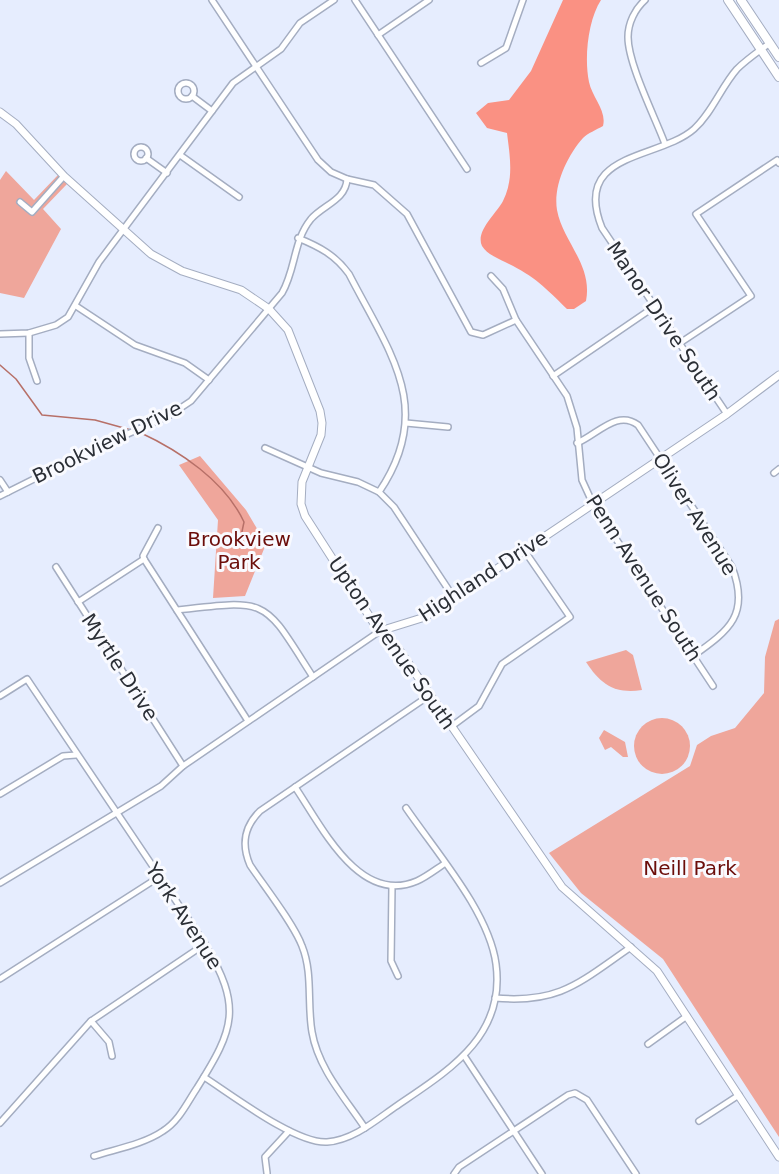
<svg xmlns="http://www.w3.org/2000/svg" width="779" height="1174" viewBox="0 0 779 1174" font-family="'DejaVu Sans',sans-serif">
<rect width="100%" height="100%" fill="#e6edfe"/>
<g fill="#efa69b">
<path d="M6,171L34,200L58,175L67,184L43,209L61,229L24,298L0,293V180Z"/>
<path d="M200,456L246,510L266,544L245,596L213,598L218,520L179,465Z"/>
<path d="M779,619V1137L663,959L581,893L549,853L690,766L697,745L711,736L735,728L764,693L765,657L775,621Z"/>
<path d="M626,650L633,655L642,690C615,694 601,685 586,662Z"/>
<circle cx="662" cy="746" r="28"/>
<path d="M604,730L625,742L628,757H623L611,747L605,750L599,738Z"/>
</g>
<path fill="#fa9183" d="M563,0H601C588,20 584,58 589,82C592,97 607,111 603,126C596,130 588,133 583,138C567,156 553,186 557,210C563,242 593,265 586,301L574,309H567C545,287 533,275 505,262C497,258 487,254 482,246C475,231 497,213 503,201C514,179 510,157 507,133L487,128L476,113L488,103L509,100L531,71Z"/>
<g fill="none" stroke-linecap="round" stroke-linejoin="round">
<g stroke="#b77068" stroke-width="1.5">
<path d="M0,365L16,379L42,415L95,420L131,430"/>
<path d="M139,432C180,451 225,481 244,522L240,541"/>
</g>
<g stroke="#a4adc1" stroke-width="8">
<g id="minor">
<path d="M212,0L318,160L331,172L347,179L374,185L407,214L471,332L483,335L516,320L567,396L577,428L582,480L593,504L713,686"/>
<path d="M355,0L467,169"/>
<path d="M645,0C635,9 628,23 628,37C628,64 655,117 665,144"/>
<path d="M378,35L429,0"/>
<path d="M481,63L506,48L523,0"/>
<circle cx="186" cy="91" r="8"/>
<path d="M192,96L212,111"/>
<circle cx="141" cy="154" r="7"/>
<path d="M180,155L239,197"/>
<path d="M146,158L167,173"/>
<path d="M20,202L32,212L64,176"/>
<path d="M298,238C320,247 335,255 349,274C389,352 436,408 379,492"/>
<path d="M491,276L503,289L516,320"/>
<path d="M76,306L135,345L185,363L209,380"/>
<path d="M29,333V358L37,381"/>
<path d="M0,334L29,333L56,325L68,317L99,262L233,83L281,49L300,23L334,0"/>
<path d="M680,343L751,296L696,214L777,160L779,163"/>
<path d="M553,376L654,307"/>
<path d="M727,414L602,228C571,151 659,160 694,129C712,113 721,87 737,69C747,59 759,51 770,43"/>
<path d="M406,423L448,427"/>
<path d="M577,443C597,435 617,409 638,425L732,567C750,614 730,630 693,656"/>
<path d="M265,448L321,473L358,482L379,492L394,507L454,598"/>
<path d="M774,473L779,469"/>
<path d="M0,480L8,492"/>
<path d="M0,496L94,449L170,415L191,401L282,293C296,269 293,241 311,219C323,205 346,200 347,179"/>
<path d="M144,559L248,721"/>
<path d="M144,559L143,556L158,528"/>
<path d="M56,567L183,766"/>
<path d="M78,602L144,559"/>
<path d="M177,610C271,599 263,599 313,677"/>
<path d="M0,696L27,679L205,944C242,1007 235,1028 197,1088C187,1103 179,1121 163,1131C144,1144 116,1149 94,1156"/>
<path d="M452,726L479,706L502,664L570,617L524,550"/>
<path d="M295,787C321,825 359,906 417,881C426,877 435,870 444,864"/>
<path d="M0,794L63,756L76,755"/>
<path d="M0,883L161,786L183,766L380,631"/>
<path d="M392,886L391,961L398,976"/>
<path d="M0,979L159,877"/>
<path d="M495,998C560,1004 580,982 631,947"/>
<path d="M91,1021L109,1042L112,1056"/>
<path d="M648,1044L687,1016"/>
<path d="M465,1057L542,1174"/>
<path d="M204,1077C232,1095 296,1144 327,1142C353,1140 375,1121 395,1107C446,1072 506,1038 496,964C489,912 436,852 406,808"/>
<path d="M699,1121L739,1095"/>
<path d="M0,1123L91,1021L205,944"/>
<path d="M365,1128C345,1098 318,1068 312,1032C307,1003 313,973 302,946C294,924 264,886 250,865C241,844 244,827 260,811L430,695"/>
<path d="M267,1173L265,1157L289,1131"/>
<path d="M454,1174L459,1167L568,1095L575,1093L587,1100L636,1174"/>
</g>
</g>
<g stroke="#a4adc1" stroke-width="9">
<g id="tertiary">
<path d="M0,112L16,124L64,176L151,254L182,271L241,290L269,309L288,330L320,411L322,423L321,435L302,482L301,504L305,516L375,625L398,648L562,887L657,971L779,1157"/>
<path d="M380,631L425,617L727,414L779,375"/>
</g>
</g>
<g stroke="#a4adc1" stroke-width="10">
<g id="secondary">
<path d="M728,0L779,77"/>
<path d="M741,0L779,57"/>
</g>
</g>
<use href="#minor" stroke="#fff" stroke-width="5"/>
<use href="#tertiary" stroke="#fff" stroke-width="7"/>
<use href="#secondary" stroke="#fff" stroke-width="8"/>
</g>
<g text-anchor="middle" dominant-baseline="central" stroke-width="6" stroke-linejoin="round" paint-order="stroke">
<g font-size="20" fill="#2b2f36" stroke="#f9faff">
<text transform="translate(664 321) rotate(56)">Manor Drive South</text>
<text transform="translate(107 442) rotate(-26)">Brookview Drive</text>
<text transform="translate(695 514) rotate(58)">Oliver Avenue</text>
<text transform="translate(483 576) rotate(-33)">Highland Drive</text>
<text transform="translate(644 578) rotate(57)">Penn Avenue South</text>
<text transform="translate(392 643) rotate(55)">Upton Avenue South</text>
<text transform="translate(120 667) rotate(57)">Myrtle Drive</text>
<text transform="translate(184 916) rotate(57)">York Avenue</text>
</g>
<g font-size="20" fill="#6b0d0a" stroke="#f9faff">
<text x="239" y="539">Brookview<tspan x="239" dy="23">Park</tspan></text>
<text x="690" y="868">Neill Park</text>
</g>
</g>
</svg>
